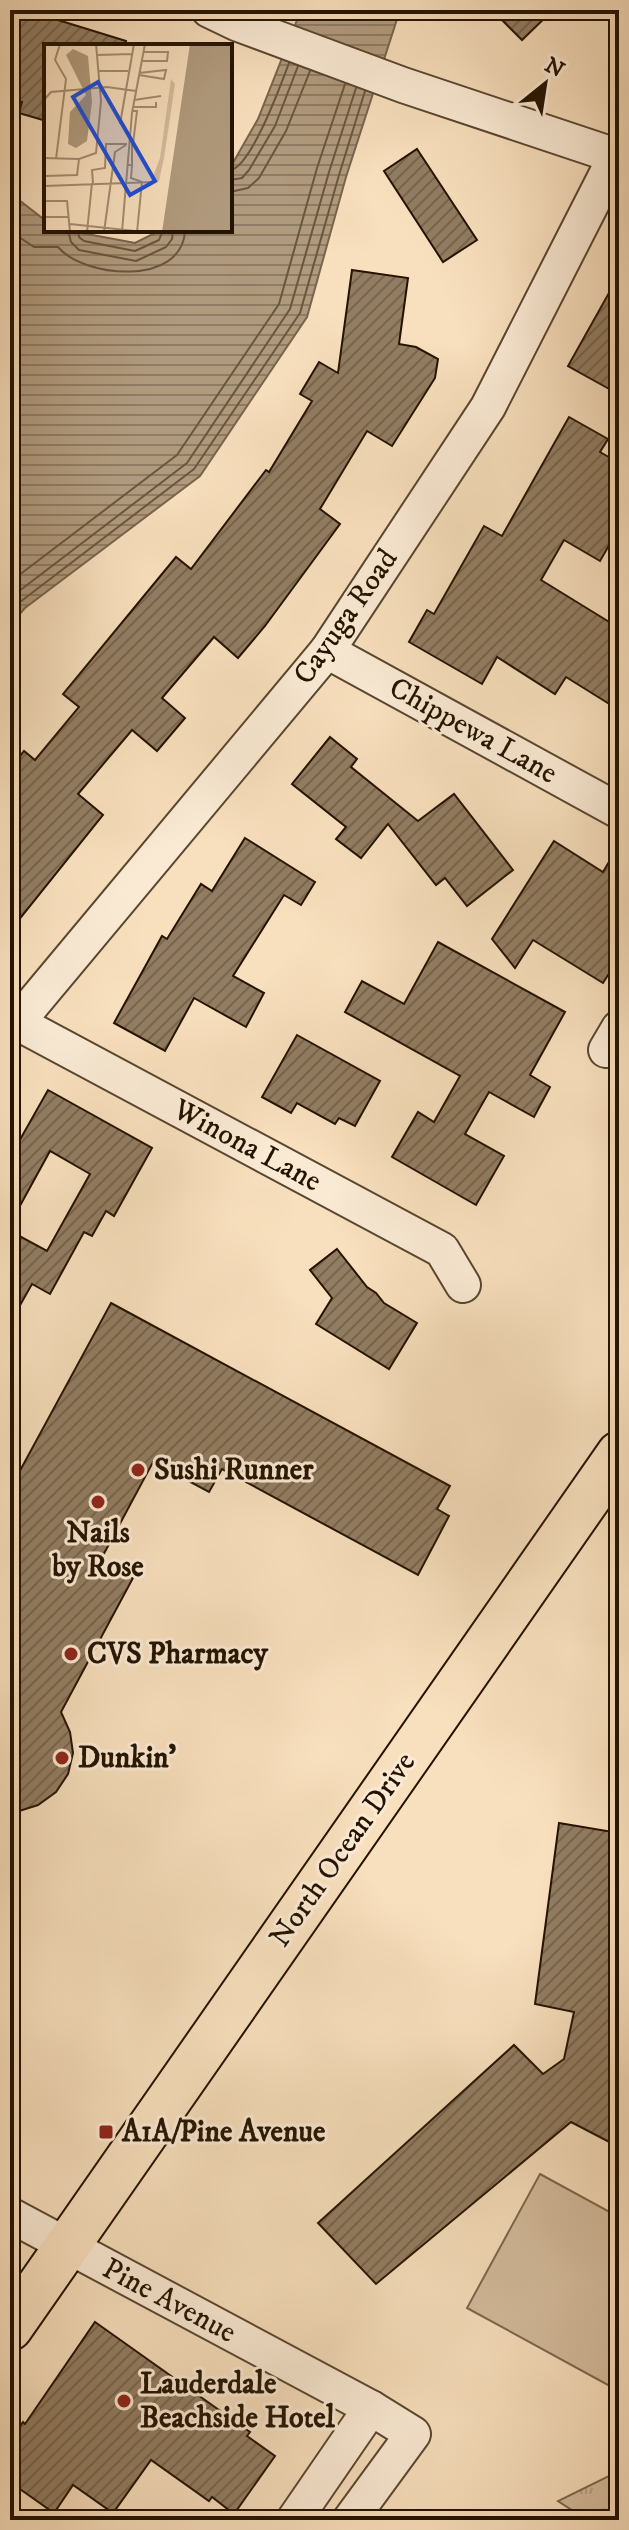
<svg xmlns="http://www.w3.org/2000/svg" width="629" height="2530" viewBox="0 0 629 2530" font-family="'IM FELL DW Pica',serif">
<defs>
<pattern id="grass-tufts" width="24" height="20" patternUnits="userSpaceOnUse" patternTransform="scale(2)"><rect width="24" height="20" fill="#d4bc9d"/><path d="M3 7l-1-3M5 7V3M7 7l1-3M15 17l-1-3M17 17v-4M19 17l1-3" fill="none" stroke="#b6a185"/></pattern>
<pattern id="water-rules" width="6" height="5" patternUnits="userSpaceOnUse" patternTransform="scale(2)"><rect width="6" height="5" fill="#b09a7d"/><path d="M0 2.5h6" fill="none" stroke="#8f7c64"/></pattern>
<pattern id="building-hatch" width="6" height="6" patternUnits="userSpaceOnUse" patternTransform="scale(2)"><rect width="6" height="6" fill="#927d62"/><path d="M-1 1l2-2M0 6l6-6M5 7l2-2" fill="none" stroke="#77654e"/></pattern>
</defs>
<rect width="100%" height="100%" fill="#f8dfbd"/>
<filter id="stains"><feTurbulence type="fractalNoise" baseFrequency=".0025" numOctaves="4"/><feColorMatrix values="0 0 0 0 .2 0 0 0 0 .09 0 0 0 0 .02 0 0 0 .5 -.17"/></filter>
<radialGradient id="worn" r=".72"><stop offset=".6" stop-color="#630" stop-opacity="0"/><stop offset="1" stop-color="#630" stop-opacity=".3"/></radialGradient>
<path fill="url(#grass-tufts)" stroke="#7c684e" stroke-width="2" d="M619,2471V2520H587L558,2501Z"/>
<path fill="#d4bc9d" stroke="#7c684e" stroke-width="2" d="M540,2174L619,2217V2391L467,2308Z"/>
<path fill="url(#water-rules)" stroke="#78644b" stroke-width="2" d="M301,10H400L346,177L307,317L200,476L25,608L10,625V193L46,221V230H66L135,243L161,230H230V168L258,119Z"/>
<g fill="none" stroke-linecap="round" stroke-linejoin="round">
<g stroke="#6a563e" stroke-width="2">
<path d="M230,170C251,168 281,84 289,63"/>
<path d="M230,180L242,178L249,170L275,126L298,66"/>
<path d="M230,192L248,188L259,178L286,131L310,71"/>
<path d="M68,230L71,242L79,250L136,261L166,247L172,239L173,230"/>
<path d="M78,230L79,237L84,241L135,251L159,240L163,230"/>
<path d="M10,231L34,247H58C84,278 183,287 185,230"/>
<path d="M10,582L177,455L279,304L317,168L345,84"/>
<path d="M10,598L187,463L290,309L329,172L356,88"/>
<path d="M10,613L20,602L194,469L300,313L339,175L365,91"/>
</g>
</g>
<g fill="url(#building-hatch)" stroke="#241300" stroke-width="2">
<path d="M10,10H47L45,16L126,41L125,46H46V121L19,113L22,102L10,99Z"/>
<path d="M492,10H553L522,40Z"/>
<path d="M417,149L477,240L443,262L384,171Z"/>
<path d="M352,270L408,278L399,344L416,347L438,359L435,378L392,446L367,431L320,509L340,524L265,626L238,658L214,637L162,698L185,718L157,751L132,730L78,794L103,815L10,931V769L24,751L35,760L79,707L63,694L176,557L191,569L266,470L269,472L312,401L300,394L319,362L338,373Z"/>
<path d="M619,275V375L611,390L568,366Z"/>
<path d="M569,417L608,439L600,452L619,463V528L600,561L564,540L541,580L619,628V710L566,677L555,694L497,657L482,684L409,642L427,610L434,614L484,526L502,536Z"/>
<path d="M330,737L357,759L351,767L418,821L454,794L513,870L467,906L445,878L436,885L388,824L361,858L336,839L346,827L292,784Z"/>
<path d="M245,838L315,882L301,905L284,895L233,976L264,993L246,1027L194,998L165,1051L114,1023L162,936L167,939L201,884L212,891Z"/>
<path d="M554,841L603,872L619,845V958L603,983L533,940L515,968L492,939Z"/>
<path d="M438,942L565,1012L530,1075L550,1087L534,1117L489,1092L465,1134L504,1156L476,1205L392,1157L418,1112L434,1122L460,1076L345,1012L362,981L404,1004Z"/>
<path d="M297,1035L380,1081L355,1126L339,1118L335,1124L297,1103L291,1113L262,1097Z"/>
<path d="M48,1090L152,1148L114,1216L106,1211L92,1236L84,1232L50,1294L32,1284L10,1323V1231L47,1251L90,1174L50,1151L10,1224V1141L17,1145Z"/>
<path d="M337,1249L367,1287L376,1293L384,1303L417,1323L389,1369L316,1324L332,1298L310,1270Z"/>
<path d="M111,1303L450,1486L437,1509L449,1516L418,1575L222,1469L209,1492L153,1462L100,1561L133,1578L61,1712L70,1732L73,1753L68,1774L56,1792L38,1805L10,1814V1489Z"/>
<path d="M559,1823L619,1833V2147L571,2122L376,2284L318,2223L514,2045L543,2074L564,2059L574,2012L535,2004Z"/>
<path d="M95,2322L250,2432L247,2436L275,2456L234,2514L212,2497L209,2501L151,2460L113,2513L73,2485L54,2513L10,2482V2440L23,2422L25,2424Z"/>
</g>
<g fill="none" stroke-linecap="round" stroke-linejoin="round">
<g stroke="#59462f" stroke-width="38">
<g id="minor">
<path d="M209,10L236,23L403,85L619,157"/>
<path d="M327,651L619,811"/>
<path d="M16,1022L442,1250L463,1285"/>
<path d="M10,1031L327,651L488,407L619,150"/>
<path d="M606,1050L619,1028"/>
<path d="M10,2215L371,2408L413,2434L350,2520"/>
<path d="M294,2520L371,2408"/>
</g>
</g>
<g stroke="#241300" stroke-width="48">
<path id="major" d="M10,2328L619,1454"/>
</g>
<use href="#minor" stroke="#faead4" stroke-width="34"/>
<use href="#major" stroke="#f8dfbd" stroke-width="44"/>
</g>
<g fill="#8f2418" stroke="#faead4" stroke-width="3">
<circle cx="138" cy="1470" r="8"/>
<circle cx="98" cy="1502" r="8"/>
<circle cx="71" cy="1654" r="8"/>
<circle cx="62" cy="1758" r="8"/>
<rect x="98" y="2124" width="16" height="16" rx="4"/>
<circle cx="124" cy="2401" r="8"/>
</g>
<g text-anchor="middle" dominant-baseline="central" stroke-width="6" stroke-linejoin="round" paint-order="stroke">
<g font-size="30" fill="#241300" stroke="#faead4">
<text transform="translate(346 617) rotate(-55)">Cayuga Road</text>
<text transform="translate(473 731) rotate(29)">Chippewa Lane</text>
<text transform="translate(247 1146) rotate(28)">Winona Lane</text>
<text transform="translate(343 1850) rotate(-55)">North Ocean Drive</text>
<text transform="translate(169 2301) rotate(28)">Pine Avenue</text>
</g>
<g font-size="30" font-weight="bold" fill="#241300" stroke="#faead4" text-anchor="start">
<text x="154" y="1470">Sushi Runner</text>
<text x="98" y="1533" text-anchor="middle">Nails<tspan x="98" dy="34">by Rose</tspan></text>
<text x="87" y="1654">CVS Pharmacy</text>
<text x="78" y="1758">Dunkin'</text>
<text x="122" y="2132">A1A/Pine Avenue</text>
<text x="140" y="2384">Lauderdale<tspan x="140" dy="34">Beachside Hotel</tspan></text>
</g>
</g>
<g transform="translate(44 44)">
<rect width="188" height="188" fill="#f8dfbd"/>
<path d="M127,35L131,40L120,114L115,137L107,138L116,114Z" fill="#d4bc9d"/>
<path d="M146,0H188V188H118ZM29,5L44,12L48,58L43,97L32,104L24,100L26,68L42,51L22,11Z" fill="#b09a7d"/>
<path fill="none" stroke="#a38d71" stroke-width="2" d="M53,11L88,10M98,17H123L124,8H100M55,27H84M95,31L120,35L122,26L95,29M0,56L7,48L63,43L92,47M90,56L117,52M89,63H112V58M88,67H93L89,100M76,80L90,0M0,114L35,115L52,109L57,57L52,0M12,115L22,35L11,16L16,0M84,121H88V100M88,121L87,134L98,138M0,132L33,131L35,115M49,139L48,126L61,124L62,100H83M0,142L110,138M0,157H23L26,188M0,173H25M26,180L100,188M43,188L48,139M60,188L71,108L82,101M78,188L88,69L101,0M93,188L98,138"/>
<path fill="#1d4ed8" fill-opacity="0.15" stroke="#1d4ed8" stroke-width="4" d="M54,38L111,137L86,151L29,53Z"/>
<rect width="188" height="188" fill="none" stroke="#241300" stroke-width="4"/>
</g>
<rect width="629" height="2530" fill="none" stroke="#f8dfbd" stroke-width="40"/>
<rect x="12" y="12" width="605" height="2506" fill="none" stroke="#241300" stroke-width="4"/>
<rect x="20" y="20" width="589" height="2490" fill="none" stroke="#241300" stroke-width="2"/>
<g transform="translate(545 84) rotate(30)" stroke="#faead4" stroke-width="6" paint-order="stroke">
<path d="M0-6L14 30L0 20L-14 30Z" fill="#241300"/>
<text y="-12" font-size="22" font-weight="bold" text-anchor="middle" fill="#241300">N</text>
</g>
<rect width="100%" height="100%" filter="url(#stains)"/>
<rect width="100%" height="100%" fill="url(#worn)"/>
</svg>
